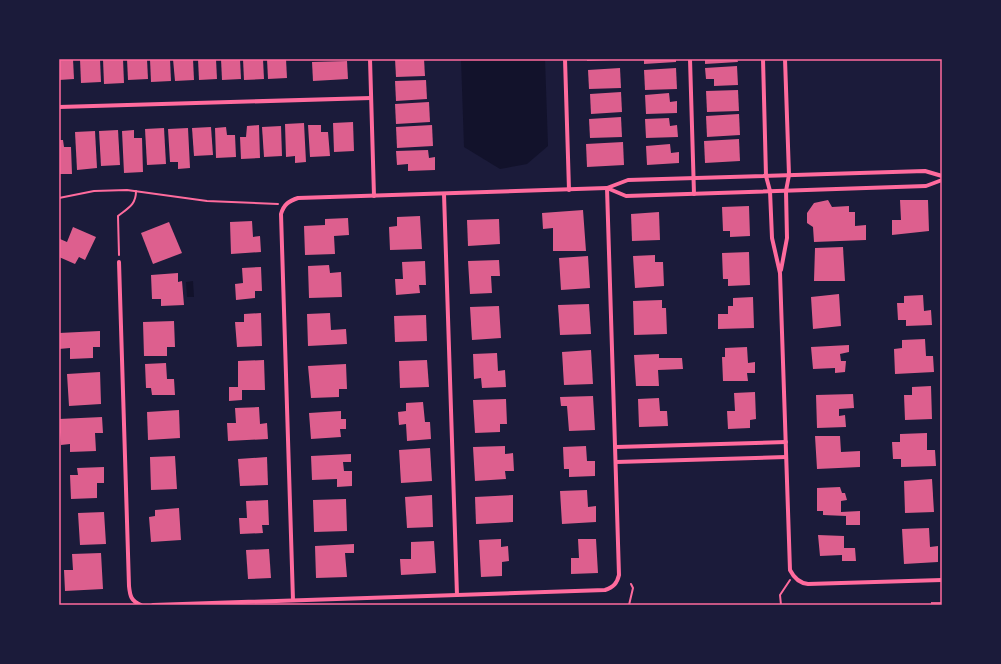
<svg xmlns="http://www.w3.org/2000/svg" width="1001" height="664" viewBox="0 0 1001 664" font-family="'Nunito Sans',sans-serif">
<rect width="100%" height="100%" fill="#1b1b3a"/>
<g fill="#12122b">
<path d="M461,59H545L548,146L527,164L500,169L464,147Z"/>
<path d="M193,281L194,297H187L186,282Z"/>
</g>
<g fill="#dd5f8e">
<path d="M59,59H73L74,79L59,80Z"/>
<path d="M80,59H100L101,82L81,83Z"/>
<path d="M103,59H123L124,83L104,84Z"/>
<path d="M127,59H147L148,79L128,80Z"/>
<path d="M150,59H170L171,81L151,82Z"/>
<path d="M173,59H193L194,80L175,81Z"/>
<path d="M198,59H216L217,79L199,80Z"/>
<path d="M221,59H240L241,79L222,80Z"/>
<path d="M243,59H263L264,79L244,80Z"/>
<path d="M267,59H286L287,78L268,79Z"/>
<path d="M395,59H424L425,76L396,77Z"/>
<path d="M587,59H611V60L587,61Z"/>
<path d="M644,59H676V62L644,64Z"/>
<path d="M705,59H737L738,62L705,64Z"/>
<path d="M347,61L348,79L313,81L312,62Z"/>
<path d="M737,66L738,85L714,86V79H706L705,68Z"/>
<path d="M620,68L621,88L589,89L588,70Z"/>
<path d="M676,68L677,89L645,90L644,70Z"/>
<path d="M426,80L427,99L396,101L395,81Z"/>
<path d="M738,90L739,111L707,112L706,91Z"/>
<path d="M621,92L622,112L591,114L590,94Z"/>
<path d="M669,93L670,102L677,101V113L646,114L645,95Z"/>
<path d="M429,102L430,122L396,124L395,104Z"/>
<path d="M739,114L740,135L707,137L706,116Z"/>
<path d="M621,117L622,137L590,138L589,119Z"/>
<path d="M669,118L670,126L677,125L678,137L646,138L645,119Z"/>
<path d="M353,122L354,151L334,152L333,123Z"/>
<path d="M304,123L306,162L295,163V156L286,157L285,124Z"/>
<path d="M259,125L260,158L241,159L240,137H246L247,126Z"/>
<path d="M308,125H321V132H328L330,156L310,157Z"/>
<path d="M432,125L433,146L397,148L396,127Z"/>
<path d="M281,126L282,156L264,157L262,127Z"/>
<path d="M211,127L213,155L194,156L192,128Z"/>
<path d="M226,127L227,135H235L236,157L216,158L215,128Z"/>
<path d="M164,128L166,164L147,165L145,129Z"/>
<path d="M188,128L190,168L178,169V162H170L168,129Z"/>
<path d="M118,130L120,165L101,166L99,131Z"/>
<path d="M134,130V138H142L143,172L124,173L122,131Z"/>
<path d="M95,131L97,168L77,170L75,132Z"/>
<path d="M739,139L740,161L705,163L704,141Z"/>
<path d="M59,140H63L64,147H71L72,174H59Z"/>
<path d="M623,142L624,165L587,167L586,144Z"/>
<path d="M670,144L671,153L679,152V163L647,165L646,146Z"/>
<path d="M428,150L429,158L435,157V170L408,171V164L397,165L396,151Z"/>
<path d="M828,200L832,207L849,206V212H855V226L866,225V240L814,242L813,227L807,223V213L814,203Z"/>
<path d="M900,200H928L929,231L892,235V220H901Z"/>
<path d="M749,206L750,236L730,237V231H723L722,207Z"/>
<path d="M583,210L586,251H553V228L543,229L542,213Z"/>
<path d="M659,212L660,240L632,241L631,214Z"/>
<path d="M420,216L422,249L390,250L389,227L397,226V217Z"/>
<path d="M348,218L349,235L334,236L335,254L305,255L304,226L325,225V219Z"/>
<path d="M499,219L500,244L468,246L467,220Z"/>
<path d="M252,221L253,237L260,236L261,252L231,254L230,222Z"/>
<path d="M169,222L182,253L153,264L141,233Z"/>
<path d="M73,227L96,237L85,260L79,257L75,264L59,257V241L60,239L67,242Z"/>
<path d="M843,247L845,281H814L815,248Z"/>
<path d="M749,252L750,285L728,286V279H723L722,253Z"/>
<path d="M655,255V262H663L664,286L635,288L633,256Z"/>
<path d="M588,256L590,288L561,290L559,258Z"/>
<path d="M499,260L500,276H491L492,293L470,294L468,261Z"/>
<path d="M425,261L426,285H419L420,293L396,295L395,279H403L402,262Z"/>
<path d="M329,265L330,273L341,272L342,297L309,298L308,266Z"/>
<path d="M261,267L262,291H255V298L236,300L235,284L243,283L242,268Z"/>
<path d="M178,273V282L182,281L184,305L161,306V299H152L151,275Z"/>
<path d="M839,294L841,326L813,329L811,297Z"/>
<path d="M923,295L924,311L931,310L932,325L906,326V320H898L897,303H904V296Z"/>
<path d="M753,297L754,328L718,329V314H728V306H733V298Z"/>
<path d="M662,300V308H666L667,334L634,335L633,301Z"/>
<path d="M589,304L591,334L560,335L558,305Z"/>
<path d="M499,306L501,338L472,340L470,307Z"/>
<path d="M261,313L262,346L237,347L235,322H244V314Z"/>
<path d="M330,313L331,330L346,329L347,344L308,346L307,314Z"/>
<path d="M426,315L427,341L395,342L394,316Z"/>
<path d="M174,321L175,347H167V356H144L143,322Z"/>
<path d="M100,331V347H93V358L70,359V348L59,349V333Z"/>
<path d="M925,339L926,356H933L934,372L895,374L894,349L902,348V340Z"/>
<path d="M849,345V352L840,354L841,361H846L845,372L835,373V368L813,369L811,347Z"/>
<path d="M747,347L748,363L755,362V373H747L748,381H723L722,357H725V348Z"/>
<path d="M591,350L593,384L564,385L562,352Z"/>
<path d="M497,353L498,371L505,370L506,387L482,388L481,378L474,379L473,354Z"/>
<path d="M659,354V358H682L683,369L658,370L659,386H636L634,355Z"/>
<path d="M264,360L265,390H242V400L229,401V387H238V361Z"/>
<path d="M427,360L429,387L400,388L399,361Z"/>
<path d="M166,363L167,379H174L175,395H152L151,388H146L145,364Z"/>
<path d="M346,364L347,389H339V397L311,398L308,366Z"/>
<path d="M100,372L101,404L69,406L67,374Z"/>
<path d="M931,386L932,419L905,420L904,395H912V387Z"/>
<path d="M755,392L756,419L750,420V428L728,429L727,411H735L734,393Z"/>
<path d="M853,394L854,408L839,409V416L845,415L846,427L817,428L816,395Z"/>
<path d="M593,396L595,430L569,431L567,406H561L560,397Z"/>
<path d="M659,398L660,411H667L668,426L639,427L638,399Z"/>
<path d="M506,399L507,424H500V432L475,433L473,400Z"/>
<path d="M423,402L425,422H430L431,439L407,441L406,424L399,425L398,412L406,411V403Z"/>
<path d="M259,407L260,424L267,423L268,439L228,441L227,423H236L235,408Z"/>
<path d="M179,410L180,438L148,440L147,412Z"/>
<path d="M341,411V419H346V429H340L341,437L311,439L309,413Z"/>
<path d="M102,417L103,433H95L96,451L70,452V444L61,445L59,419Z"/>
<path d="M927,433V450H935L936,466L901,467V459H893L892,442H900V434Z"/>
<path d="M815,436H840L841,452L860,451V467L817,469Z"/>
<path d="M505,446V454L513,453L514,471H505L506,479L475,481L473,447Z"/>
<path d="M586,446L587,461H595V476L569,477V469H564L563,447Z"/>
<path d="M430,448L432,481L401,483L399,450Z"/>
<path d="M351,454V462H343L344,471H352V486L337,487V479L312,480L311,456Z"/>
<path d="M175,456L177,489L151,490L150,457Z"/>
<path d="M267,457L268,485L240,486L238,459Z"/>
<path d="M104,467V483H97V498L71,499L70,475H78L77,468Z"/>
<path d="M932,479L934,512L905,513L904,481Z"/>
<path d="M840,487L842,493H845L847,500L841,501V512L860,511V525H846V516L823,515V511H817V488Z"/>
<path d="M587,490L588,507L596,506V522L562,524L560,491Z"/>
<path d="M432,495L433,527L407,528L405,497Z"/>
<path d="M513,495V522L476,524L475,497Z"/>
<path d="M346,499L347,531L314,532L313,500Z"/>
<path d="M268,500L269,525H262L263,533L240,534L239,518H247L246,501Z"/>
<path d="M179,508L181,540L151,542L149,517L155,516V510Z"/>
<path d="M104,512L106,544L80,545L78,513Z"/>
<path d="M929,528L930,547L938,546V562L904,564L902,529Z"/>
<path d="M818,535L844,536V548H855L856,561H842V555L820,556Z"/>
<path d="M501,539V547L508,546L509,561L502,562V576L481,577L479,540Z"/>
<path d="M578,539H596L598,573L571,574V558H579Z"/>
<path d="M434,541L436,573L401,575L400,559H411V542Z"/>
<path d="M354,544V553H345L347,577L316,578L315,546Z"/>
<path d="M269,549L271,578L248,579L246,550Z"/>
<path d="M101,553L103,589L65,591L64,570H73L72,554Z"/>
<rect x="931" y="602" width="11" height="3"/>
</g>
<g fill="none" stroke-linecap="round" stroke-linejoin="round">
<g stroke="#ff6b9d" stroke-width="2">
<path d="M59,198L94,191L127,190L207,201L278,204"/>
<path d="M119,255L118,216C128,208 136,205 136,191"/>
<path d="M629,605L633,588L631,584"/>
<path d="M781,605L780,595L790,580"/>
</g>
<g stroke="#ff6b9d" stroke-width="4">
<path d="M370,59L374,196"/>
<path d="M565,59L569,190"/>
<path d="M690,59L694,194"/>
<path d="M763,59L766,176L770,191L772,238L780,273L790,570C794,578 799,583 808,584L942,580"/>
<path d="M59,107L371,98"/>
<path d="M607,188L626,196L926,186L942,180"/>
<path d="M444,194L457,595"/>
<path d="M119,262L129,586C130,596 131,601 141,605"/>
<path d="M781,270L787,238L786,191L789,175L785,59"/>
<path d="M616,447L786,442"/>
<path d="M616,462L786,457"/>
<path d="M293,600L281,214C284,204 289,201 298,198L607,188L628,180L925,171L942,176"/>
<path d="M153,605L605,590C614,587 617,583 619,575L607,188"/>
</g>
</g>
<rect width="1001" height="664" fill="none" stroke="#1b1b3a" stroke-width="120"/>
<rect x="60" y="60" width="881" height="544" fill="none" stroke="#ff6b9d" stroke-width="1.5"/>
</svg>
